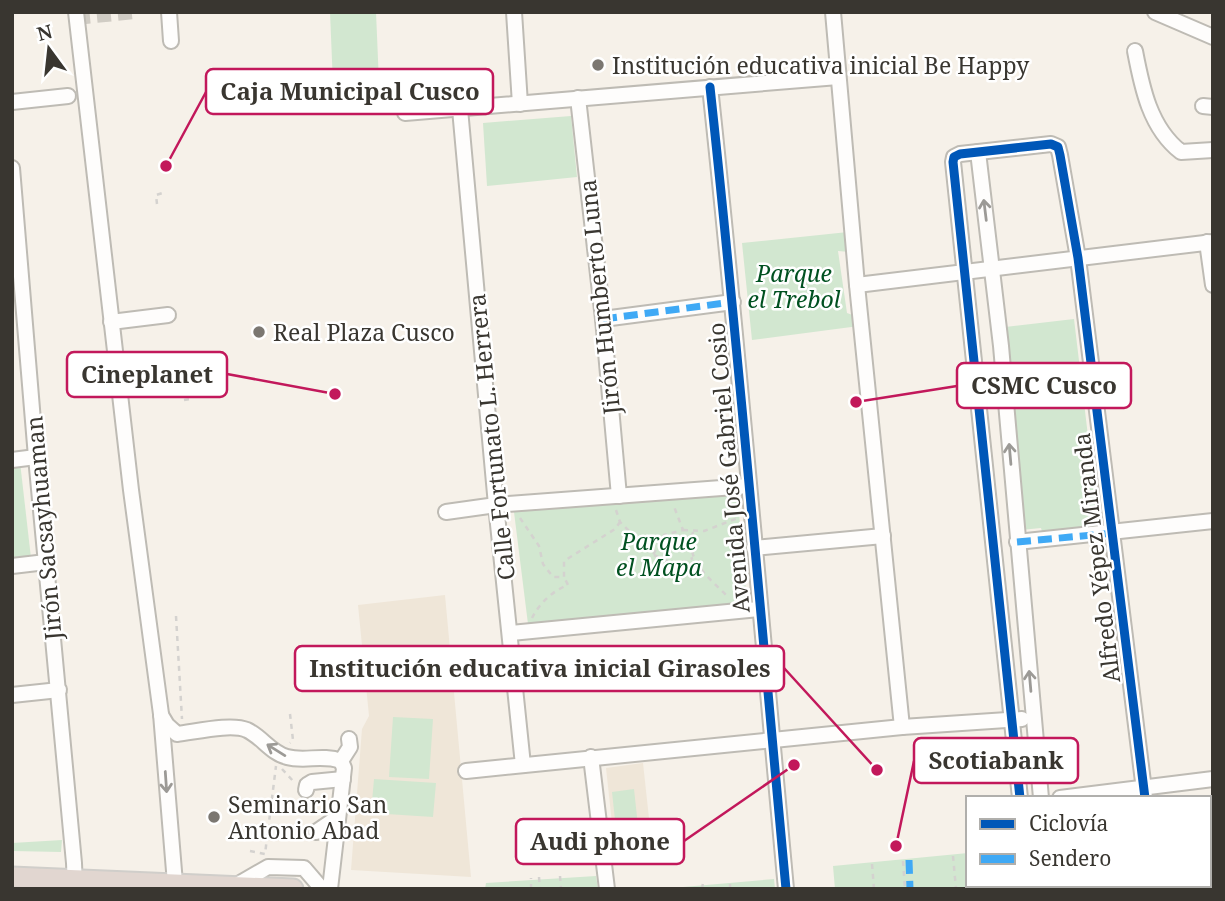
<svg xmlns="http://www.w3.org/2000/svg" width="1225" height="901" viewBox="0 0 1225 901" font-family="'Noto Serif',serif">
<rect width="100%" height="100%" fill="#f6f1e9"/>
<g fill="#efe6d8">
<path d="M445,595L471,877L351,870L362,729L369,716L358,605Z"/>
<path d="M643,763L653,855L616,860L606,768Z"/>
</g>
<g fill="#d2e7d0">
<path d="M330,12H376L379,83L333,85Z"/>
<path d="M571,116L577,177L487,186L483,123Z"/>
<path d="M848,232L850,252L838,251L847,313L858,317L859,326L752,340L742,243Z"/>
<path d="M1074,319L1099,528L1043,535L1041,528L1021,530L1005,327Z"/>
<path d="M20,462L31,558L12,560V463Z"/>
<path d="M737,490L747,602L528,624L514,512Z"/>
<path d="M393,717L433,719L429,779L389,777Z"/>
<path d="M374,779L436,783L433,817L371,813Z"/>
<path d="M634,789L638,826L616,829L612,792Z"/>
<path d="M62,840L61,852L12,851V843Z"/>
<path d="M968,853V885H1024V889H835L833,866Z"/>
<path d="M596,876L598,889H485L486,883Z"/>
<path d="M774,879L775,889H660Z"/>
</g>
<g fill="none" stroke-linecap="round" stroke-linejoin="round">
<path stroke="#d0ccc4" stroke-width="14" stroke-dasharray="14 7" stroke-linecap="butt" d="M76,18L135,12"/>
<g stroke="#bebbb4" stroke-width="18">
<g id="minor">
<path d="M76,12L131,490L161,714L175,883"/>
<path d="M169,12L171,41"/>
<path d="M514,12L520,104"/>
<path d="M833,12L857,285L902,727"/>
<path d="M1155,12L1213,37"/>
<path d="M1135,51C1142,88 1150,128 1181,152L1213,150"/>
<path d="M710,87C739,354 761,621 786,889"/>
<path d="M578,98L603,319L619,496"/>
<path d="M12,102L68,96"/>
<path d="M1203,106L1213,107"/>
<path d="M460,109L496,505L523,765"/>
<path d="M405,113L838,77"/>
<path d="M978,152L1001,346L1041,798"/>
<path d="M12,168L36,457L74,863L75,888"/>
<path d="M1207,242L1213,285"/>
<path d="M857,285L1213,242"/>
<path d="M603,319L733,302"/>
<path d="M111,322L168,315"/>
<path d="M12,460L36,457"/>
<path d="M446,512L496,505L748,486"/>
<path d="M1017,542L1213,521"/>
<path d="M754,548L883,536"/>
<path d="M12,566L46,562"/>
<path d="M511,633L759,609"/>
<path d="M12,695L59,690"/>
<path d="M161,715L167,725L177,734C195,732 231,723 247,730C262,737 271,753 287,757C305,762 322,754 341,761"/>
<path d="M591,757L607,889"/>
<path d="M341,761L350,747L349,739"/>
<path d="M466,771L902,727L1022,719"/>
<path d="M306,790L307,785L312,782L343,779"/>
<path d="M1020,798L953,162L954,157L960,154L1051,144L1058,147L1060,155L1078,258L1145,798"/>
<path d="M1060,798L1213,779"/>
<path d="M316,832L338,817"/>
<path d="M1027,885V889"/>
<path d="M1051,885V889"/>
<path d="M1156,885L1157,889"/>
<path d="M235,886L268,867L304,868L322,889"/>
<path d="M330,889L344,768L341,761"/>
</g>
</g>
<g stroke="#d0ceca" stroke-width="23">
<path id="highway" d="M12,877L293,889"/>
</g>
<g stroke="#d4d2cf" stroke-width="2.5" stroke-dasharray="5 5" stroke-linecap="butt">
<path d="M157,204L156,195L166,192"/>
<path d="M184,400L190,399"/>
<path d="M616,510L620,522L653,555L664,535L683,530L673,504"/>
<path d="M520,518L539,546L543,564L553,577H564V561L615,529L620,522"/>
<path d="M683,530L704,531L738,518"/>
<path d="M693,532C684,561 710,578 728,597"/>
<path d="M654,555L676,565L693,558"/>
<path d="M176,616L182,719"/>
<path d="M532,618C539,604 552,591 568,585L564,577"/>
<path d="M290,714L293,740L290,743"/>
<path d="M282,769L294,782"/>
<path d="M250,851L265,854L276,766"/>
<path d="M953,856L956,889"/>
<path d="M903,861L905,889"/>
<path d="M872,864L874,889"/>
<path d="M560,876L561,889"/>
<path d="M539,877L540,889"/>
<path d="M531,889V878"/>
<path d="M702,889L703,883"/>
<path d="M730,889V881"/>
</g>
<use href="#minor" stroke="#fefdfc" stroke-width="14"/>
<use href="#highway" stroke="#e1d6d0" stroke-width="19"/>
<g stroke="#3fa9f5" stroke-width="7" stroke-dasharray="14 7" stroke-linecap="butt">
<path d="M603,319L733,302"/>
<path d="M1017,542L1114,533"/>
<path d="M909,860L910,889"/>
</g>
<g stroke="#fff" stroke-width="13">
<g id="cycleway">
<path d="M710,87C739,354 761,621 786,889"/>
<path d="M1020,798L953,162L954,157L960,154L1051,144L1058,147L1060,155L1078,258L1145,798"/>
</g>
</g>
<use href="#cycleway" stroke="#0057b8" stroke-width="9"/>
</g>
<defs><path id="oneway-shaft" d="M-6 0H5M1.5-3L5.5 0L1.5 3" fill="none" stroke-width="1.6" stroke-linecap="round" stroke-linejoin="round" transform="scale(1.75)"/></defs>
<g stroke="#9c9a96">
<use href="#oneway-shaft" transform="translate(985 210) rotate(-97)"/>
<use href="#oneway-shaft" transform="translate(1010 454) rotate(-95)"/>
<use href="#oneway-shaft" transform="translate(1030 681) rotate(-95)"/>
<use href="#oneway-shaft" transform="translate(276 750) rotate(-148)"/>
<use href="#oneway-shaft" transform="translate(166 782) rotate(86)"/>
</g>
<g fill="#7b7771" stroke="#fff" stroke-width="2.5">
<circle cx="598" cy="65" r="7"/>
<circle cx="259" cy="332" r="7"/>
<circle cx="214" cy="817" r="7"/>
</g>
<g text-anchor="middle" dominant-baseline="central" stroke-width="5" stroke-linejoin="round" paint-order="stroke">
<g font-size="23" fill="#393630" stroke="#fff" text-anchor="start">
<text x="612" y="65">Institución educativa inicial Be Happy</text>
<text x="273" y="332">Real Plaza Cusco</text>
<text x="228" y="804">Seminario San<tspan x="228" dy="26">Antonio Abad</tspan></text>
</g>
<g font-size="23" font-style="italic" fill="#005120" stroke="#fff">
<text x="794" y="273">Parque<tspan x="794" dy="26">el Trebol</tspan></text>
<text x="659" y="541">Parque<tspan x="659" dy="26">el Mapa</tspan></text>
</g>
<g font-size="23" fill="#393630" stroke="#fff">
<text transform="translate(599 297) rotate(-96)">Jirón Humberto Luna</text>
<text transform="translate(491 437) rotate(-96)">Calle Fortunato L. Herrera</text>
<text transform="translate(728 468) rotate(-95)">Avenida José Gabriel Cosio</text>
<text transform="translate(43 528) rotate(-95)">Jirón Sacsayhuaman</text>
<text transform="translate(1096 558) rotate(-97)">Alfredo Yépez Miranda</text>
</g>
</g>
<path fill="none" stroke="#c2185b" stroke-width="2.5" d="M166 166L206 92M335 394L227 374M856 402L957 386M877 770L784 668M896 846L914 761M794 765L684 841"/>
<g fill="#c2185b" stroke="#fff" stroke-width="2.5">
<circle cx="166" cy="166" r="7"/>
<circle cx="335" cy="394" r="7"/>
<circle cx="856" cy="402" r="7"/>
<circle cx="877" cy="770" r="7"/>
<circle cx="896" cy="846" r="7"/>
<circle cx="794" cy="765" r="7"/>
</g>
<g fill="#fff" stroke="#c2185b" stroke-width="2.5">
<rect x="206" y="69" width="287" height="45" rx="7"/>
<rect x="67" y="352" width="160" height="45" rx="7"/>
<rect x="957" y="363" width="174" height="45" rx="7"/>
<rect x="295" y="646" width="489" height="45" rx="7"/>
<rect x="914" y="738" width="164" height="45" rx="7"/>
<rect x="516" y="819" width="168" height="45" rx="7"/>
</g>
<g font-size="24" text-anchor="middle" font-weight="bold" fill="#393630">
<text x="350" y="100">Caja Municipal Cusco</text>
<text x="147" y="383">Cineplanet</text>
<text x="1044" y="394">CSMC Cusco</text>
<text x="540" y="677">Institución educativa inicial Girasoles</text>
<text x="996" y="769">Scotiabank</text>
<text x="600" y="850">Audi phone</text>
</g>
<rect width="1225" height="901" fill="none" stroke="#393630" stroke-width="28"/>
<rect x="966" y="796" width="245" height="91" fill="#ffffff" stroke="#b0afac" stroke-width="2"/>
<rect x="980" y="819" width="35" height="10" fill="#0057b8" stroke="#b0afac" stroke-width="2"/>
<text x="1029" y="831" font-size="21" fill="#393630">Ciclovía</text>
<rect x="980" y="854" width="35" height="10" fill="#3fa9f5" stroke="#b0afac" stroke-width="2"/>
<text x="1029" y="866" font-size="21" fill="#393630">Sendero</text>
<g transform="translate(49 49) rotate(345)" stroke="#ffffff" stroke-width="5" paint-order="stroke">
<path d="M0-5L12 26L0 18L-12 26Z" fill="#393630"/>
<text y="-10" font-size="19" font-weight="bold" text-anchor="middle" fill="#393630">N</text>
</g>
</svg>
